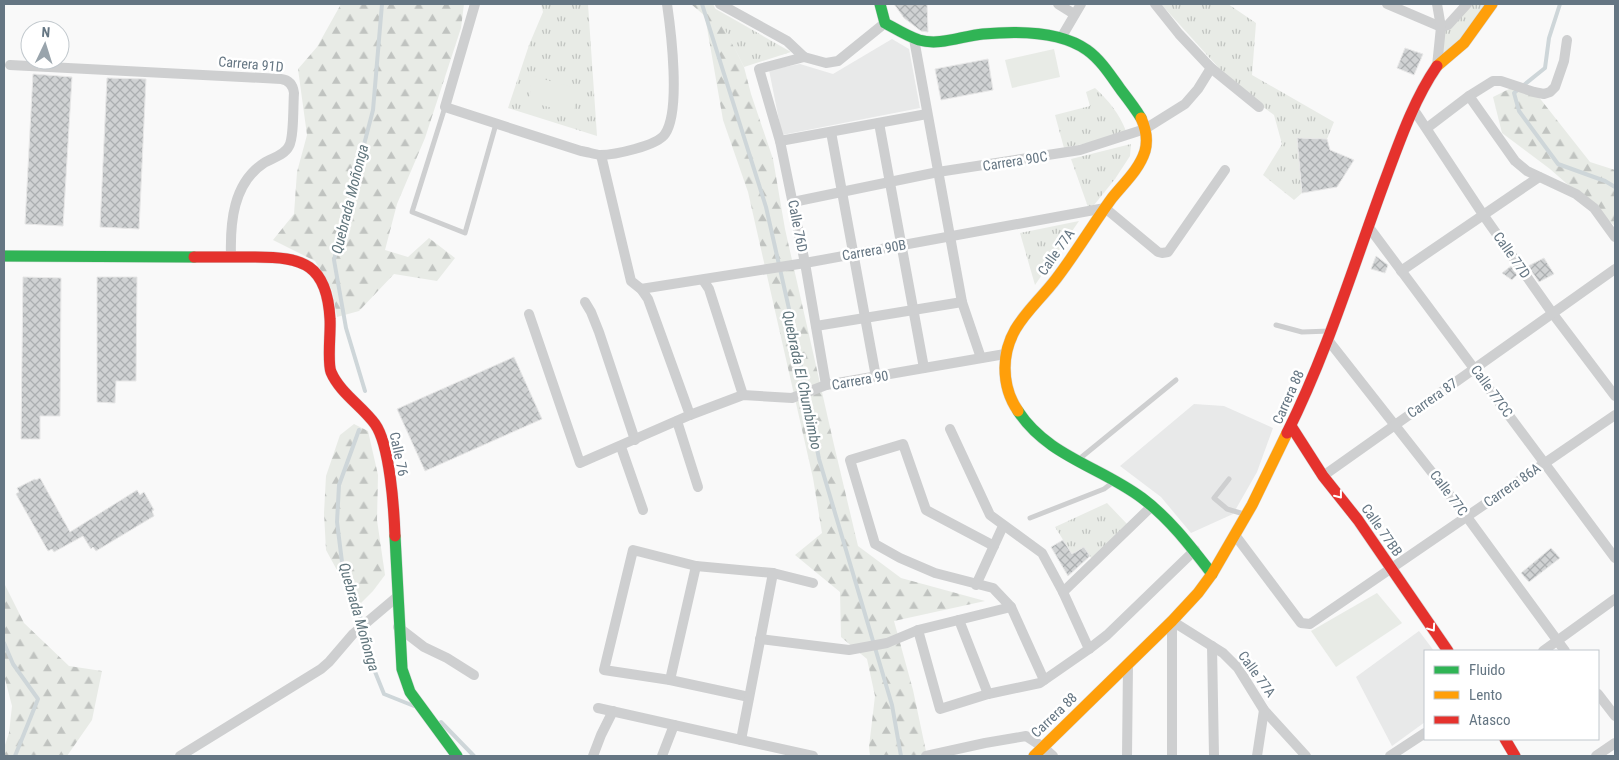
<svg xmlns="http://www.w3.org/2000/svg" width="1619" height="760" viewBox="0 0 1619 760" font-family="'Roboto Condensed',sans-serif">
<defs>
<pattern id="forest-firs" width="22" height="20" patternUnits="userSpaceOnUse" patternTransform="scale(1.25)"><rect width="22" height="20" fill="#e8ebe6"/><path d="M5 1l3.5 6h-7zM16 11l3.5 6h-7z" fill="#c0c3c0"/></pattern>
<pattern id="park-tufts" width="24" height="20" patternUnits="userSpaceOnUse" patternTransform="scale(1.25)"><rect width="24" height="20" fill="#e8ebe6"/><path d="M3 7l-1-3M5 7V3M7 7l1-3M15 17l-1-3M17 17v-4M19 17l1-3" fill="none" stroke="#c0c3c0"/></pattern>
<pattern id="building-cross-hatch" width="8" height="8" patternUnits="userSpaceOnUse" patternTransform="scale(1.25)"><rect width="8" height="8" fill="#d0d2d3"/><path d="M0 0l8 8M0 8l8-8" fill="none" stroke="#acafb1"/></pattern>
</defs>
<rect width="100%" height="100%" fill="#f9f9f9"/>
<g fill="#e8e9e9">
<path d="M892,39L909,49L920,108L782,135L769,70L800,64L833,74Z"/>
<path d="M1194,404L1224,406L1273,428L1257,472L1233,514L1191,533L1161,497L1120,466Z"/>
<path d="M1419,631L1434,651H1425V722L1392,746L1356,677Z"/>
</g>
<g fill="url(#forest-firs)">
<path d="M341,4H464L461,28L425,138L397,204L385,250L408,257L429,238L455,258L437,281L394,274L359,311L337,317L332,290L315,261L273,240L294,214L297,172L307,135L298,69L317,47Z"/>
<path d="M691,4H713L744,67L751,94L773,159L785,229L834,445L858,546L901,578L985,601L894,621L913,690L927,756H870L869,747L875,696L867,659L841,637L840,592L795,555L822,533L813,478L748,192L723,120L705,16Z"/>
<path d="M1511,88L1538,96L1590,162L1615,170V226L1550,169L1502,133L1493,97Z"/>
<path d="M354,424L368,431L378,475L377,520L385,575L373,591L352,612L338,572L326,550L324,513L326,476L340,435Z"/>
<path d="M4,583L24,623L69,666L102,671L92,720L67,756H4V748L9,733L12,706L4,675Z"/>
</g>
<g fill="url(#park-tufts)">
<path d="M541,4H588L597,136L508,108L529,45L543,12Z"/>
<path d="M1161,4H1228L1256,23L1252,75L1334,122L1327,139H1297L1302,193L1294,200L1263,175L1282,144L1274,115L1236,87Z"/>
<path d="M1467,4H1492L1437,66L1441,27Z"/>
<path d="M714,8L791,52L744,67Z"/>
<path d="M1095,88C1109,101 1119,113 1126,131L1097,141L1064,148L1055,115L1090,106L1086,92Z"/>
<path d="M1131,144L1130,156L1115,179L1094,205L1088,207L1071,159Z"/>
<path d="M1079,221L1035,285L1020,233Z"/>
<path d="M1107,503L1128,525L1093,561L1084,547L1072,554L1055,527Z"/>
</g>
<g fill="#e8ebe6">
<path d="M1054,49L1060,77L1012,88L1005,60Z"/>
<path d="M532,76L579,89L573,113L529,102Z"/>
<path d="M1377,593L1402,623L1336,667L1311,631Z"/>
</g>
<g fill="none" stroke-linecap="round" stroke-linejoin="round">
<g stroke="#ced6d9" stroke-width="4">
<path d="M702,4L766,207L794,331L819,459L892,705L901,756"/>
<path d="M1560,4L1549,38L1545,68L1514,93L1519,111L1558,164L1605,181L1615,187"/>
<path d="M365,391L346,328L334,260L373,110L382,4"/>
<path d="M359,430L339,485L337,522L342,562L356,595L367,652L384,694L414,706"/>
<path d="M4,643L13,664L38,699L15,756"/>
<path d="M441,722L474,756"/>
</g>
</g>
<g fill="url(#building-cross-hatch)" stroke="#e8e8e8">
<path d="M894,4H927L928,32L921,31L904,18Z"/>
<path d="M1405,48L1423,54L1414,75L1397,68Z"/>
<path d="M988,59L993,90L941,100L935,69Z"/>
<path d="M33,74L72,77L63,226L25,224Z"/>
<path d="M107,78L146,79L139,229L100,227Z"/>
<path d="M1297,138L1327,139L1330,150L1354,160L1337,187L1302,193Z"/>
<path d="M1376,256L1388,265L1385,273L1371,269Z"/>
<path d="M1544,258L1554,274L1539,282L1528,266Z"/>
<path d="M1511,266L1517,275L1512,280L1502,273Z"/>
<path d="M23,277L61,278L60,416H40V439H21Z"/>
<path d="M97,277H137L136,381H116L115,403L97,402Z"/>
<path d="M514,357L542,419L425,471L397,409Z"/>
<path d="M40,478L70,532L137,490L140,495L144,492L154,510L152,511L154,516L96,551L93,547L91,549L83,536L54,552L52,549L48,551L16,494L19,492L17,488L35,479L36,480Z"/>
<path d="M1063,540L1072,554L1084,547L1090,556L1068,576L1051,547Z"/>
<path d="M1551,548L1560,558L1529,582L1521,573Z"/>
</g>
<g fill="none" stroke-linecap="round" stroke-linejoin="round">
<g stroke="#d5d6d7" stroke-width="12">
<g id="fast">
<path d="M880,4L885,23C896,29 907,36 919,40C940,46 962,36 983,34C1015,31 1059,30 1087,50C1101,60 1111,76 1121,90C1128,99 1135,108 1141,118"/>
<path d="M4,256L194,257"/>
<path d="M1018,411C1047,456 1101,467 1142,498C1170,519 1191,547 1212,574"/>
<path d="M395,536L402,669L410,692L457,756"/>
</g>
</g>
<g stroke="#d5d6d7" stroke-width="12">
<g id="slow">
<path d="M1437,66L1464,43L1492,4"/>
<path d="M1018,411C1009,398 1005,384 1005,368C1005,327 1034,308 1056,279C1076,253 1093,224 1112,198C1124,183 1139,170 1145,151C1148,140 1146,129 1141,118"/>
<path d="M1034,756L1172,621L1198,593L1212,574L1252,505L1287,433"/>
</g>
</g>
<g stroke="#d5d6d7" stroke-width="12">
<g id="jam">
<path d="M194,257C214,257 234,257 255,257C303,257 327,264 330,319C331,331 327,362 331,372C340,393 362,406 375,424C390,445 394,509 395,536"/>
<path d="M1291,426L1323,476L1358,520L1448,651"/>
<path d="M1287,433C1327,353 1353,267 1384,183C1399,143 1413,101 1437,66"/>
<path d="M1505,739L1515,756"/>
</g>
</g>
<g stroke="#cecfd0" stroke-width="5">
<path d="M445,107L412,212L465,233L496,124"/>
<path d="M1276,325L1302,332L1330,331"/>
<path d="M1078,460L1176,380"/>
<path d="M1229,479L1214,498L1227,509L1244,514"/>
<path d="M1030,518L1104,489L1112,483"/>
</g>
<g stroke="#cecfd0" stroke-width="10">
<path d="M475,4L445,107L581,151C587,152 594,154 600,155C614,155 657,146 665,134C681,111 671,31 667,4"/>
<path d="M720,4L787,41L804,57"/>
<path d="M1058,4L1074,14"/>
<path d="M1155,4L1179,34L1211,68L1259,107"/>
<path d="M1387,4L1441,27L1448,25L1467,4"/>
<path d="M1061,38L1081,4"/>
<path d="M914,39L962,302L981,358"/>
<path d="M10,65L281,79C289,80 293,85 294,93C293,105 294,138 289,146C285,155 272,158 264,163C233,183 230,223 231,256"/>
<path d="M1437,66L1441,27L1437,4"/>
<path d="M1469,96L1515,161L1527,171L1576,194L1594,208L1615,237"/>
<path d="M1414,110L1484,216L1553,314L1615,396"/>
<path d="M879,123L924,368"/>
<path d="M1427,128L1469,96L1493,81H1501L1534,92L1544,94L1550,92L1555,87L1564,61L1567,40"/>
<path d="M831,132L876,377"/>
<path d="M780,141L927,114"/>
<path d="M601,155L631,281L641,289L648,299L690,415"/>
<path d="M793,202L938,172L1080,150L1145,129L1185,104L1198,89L1211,68"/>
<path d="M1368,226L1615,558"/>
<path d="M1401,271L1539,177"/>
<path d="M703,280L709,289L743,395"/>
<path d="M641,289L805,263L1105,208L1158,252L1162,253L1168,252L1225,170"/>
<path d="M585,302L591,312L599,332L635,440"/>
<path d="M529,314L580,463L690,415L743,395L792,398L826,385L1005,354"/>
<path d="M816,326L962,302"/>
<path d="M1328,340L1467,517L1565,651"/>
<path d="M826,385L805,263L780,141L759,69L804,57L826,63L838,61L885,23"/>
<path d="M677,421L698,487"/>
<path d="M950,429L990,515L1042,553L1063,592L1089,649"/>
<path d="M621,447L643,510"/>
<path d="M1323,476L1615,269"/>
<path d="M1235,535L1301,623L1310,624L1615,415"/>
<path d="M994,546L926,510L903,444L850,460L875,544L900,558L935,573L993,588L1011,607L1044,680"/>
<path d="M976,585L1003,526"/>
<path d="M1063,592L1152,506"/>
<path d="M959,620L988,694"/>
<path d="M398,627L424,647L447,658L474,675"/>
<path d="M918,630L940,709L988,694L1040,683L1089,649L1107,635L1195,550"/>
<path d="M760,639L849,650L887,643L918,630L1011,607"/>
<path d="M1212,646L1214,756"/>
<path d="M1543,651L1615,599"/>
<path d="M670,680L696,566"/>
<path d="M1598,694L1615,716"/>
<path d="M749,697L670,680L604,670L633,550L696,566L773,573L813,583"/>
<path d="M598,708L813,756"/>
<path d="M741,740L773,573"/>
<path d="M180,756L321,669L329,662L353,634L398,596"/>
<path d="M593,756L601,735L613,711"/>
<path d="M662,756L674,725"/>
<path d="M926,756L985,743L1026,736L1043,747L1053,756"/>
<path d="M1127,756L1128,664"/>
<path d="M1172,756V621L1223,653L1238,668L1264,710L1306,756"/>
<path d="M1257,756L1264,710"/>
<path d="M1390,756L1425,733"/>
<path d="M1596,756L1615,743"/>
</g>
<use href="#fast" stroke="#30b455" stroke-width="11"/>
<use href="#slow" stroke="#ff9f0a" stroke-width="11"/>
<use href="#jam" stroke="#e5322d" stroke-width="11"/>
</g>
<defs><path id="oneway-chevron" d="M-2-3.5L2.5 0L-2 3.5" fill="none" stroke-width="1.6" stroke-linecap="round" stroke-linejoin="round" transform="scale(1.25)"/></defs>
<g stroke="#fff">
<use href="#oneway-chevron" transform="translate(1339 495) rotate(52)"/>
<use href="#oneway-chevron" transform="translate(1432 628) rotate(55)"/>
</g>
<g text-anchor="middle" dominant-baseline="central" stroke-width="5" stroke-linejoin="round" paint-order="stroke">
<g font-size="14" fill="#657683" stroke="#fff">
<text transform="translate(251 64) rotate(5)">Carrera 91D</text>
<text transform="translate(1015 161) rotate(-9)">Carrera 90C</text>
<text transform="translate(798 226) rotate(79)">Calle 76D</text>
<text transform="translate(874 250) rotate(-10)">Carrera 90B</text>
<text transform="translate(1056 252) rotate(-55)">Calle 77A</text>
<text transform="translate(1512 255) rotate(55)">Calle 77D</text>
<text transform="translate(860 380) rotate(-10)">Carrera 90</text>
<text transform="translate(1492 391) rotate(54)">Calle 77CC</text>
<text transform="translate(1288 397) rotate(-66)">Carrera 88</text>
<text transform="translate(1432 398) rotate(-35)">Carrera 87</text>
<text transform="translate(399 454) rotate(78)">Calle 76</text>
<text transform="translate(1512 485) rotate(-35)">Carrera 86A</text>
<text transform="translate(1449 493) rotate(53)">Calle 77C</text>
<text transform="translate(1382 530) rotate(55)">Calle 77BB</text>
<text transform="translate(1257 674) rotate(54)">Calle 77A</text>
<text transform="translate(1054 715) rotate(-44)">Carrera 88</text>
</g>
<g font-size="15" font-style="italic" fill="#60757c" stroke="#fff">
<text transform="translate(350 199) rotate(-76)">Quebrada Moñonga</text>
<text transform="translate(802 380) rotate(78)">Quebrada El Chumbimbo</text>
<text transform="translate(359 617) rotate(74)">Quebrada Moñonga</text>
</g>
</g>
<rect width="1619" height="760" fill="none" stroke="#657683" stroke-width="10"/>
<rect x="1424" y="650" width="175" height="90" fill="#ffffff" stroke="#c1c8cd"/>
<rect x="1434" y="666" width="25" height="8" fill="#30b455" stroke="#c1c8cd"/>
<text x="1469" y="675" font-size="15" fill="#657683">Fluido</text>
<rect x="1434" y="691" width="25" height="8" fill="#ff9f0a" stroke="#c1c8cd"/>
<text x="1469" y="700" font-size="15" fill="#657683">Lento</text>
<rect x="1434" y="716" width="25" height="8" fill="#e5322d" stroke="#c1c8cd"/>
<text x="1469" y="725" font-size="15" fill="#657683">Atasco</text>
<g transform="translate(45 45) rotate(4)"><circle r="24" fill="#ffffff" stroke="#c1c8cd"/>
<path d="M0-4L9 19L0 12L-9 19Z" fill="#99a4ac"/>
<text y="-8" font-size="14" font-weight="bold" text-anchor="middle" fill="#657683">N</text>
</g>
</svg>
